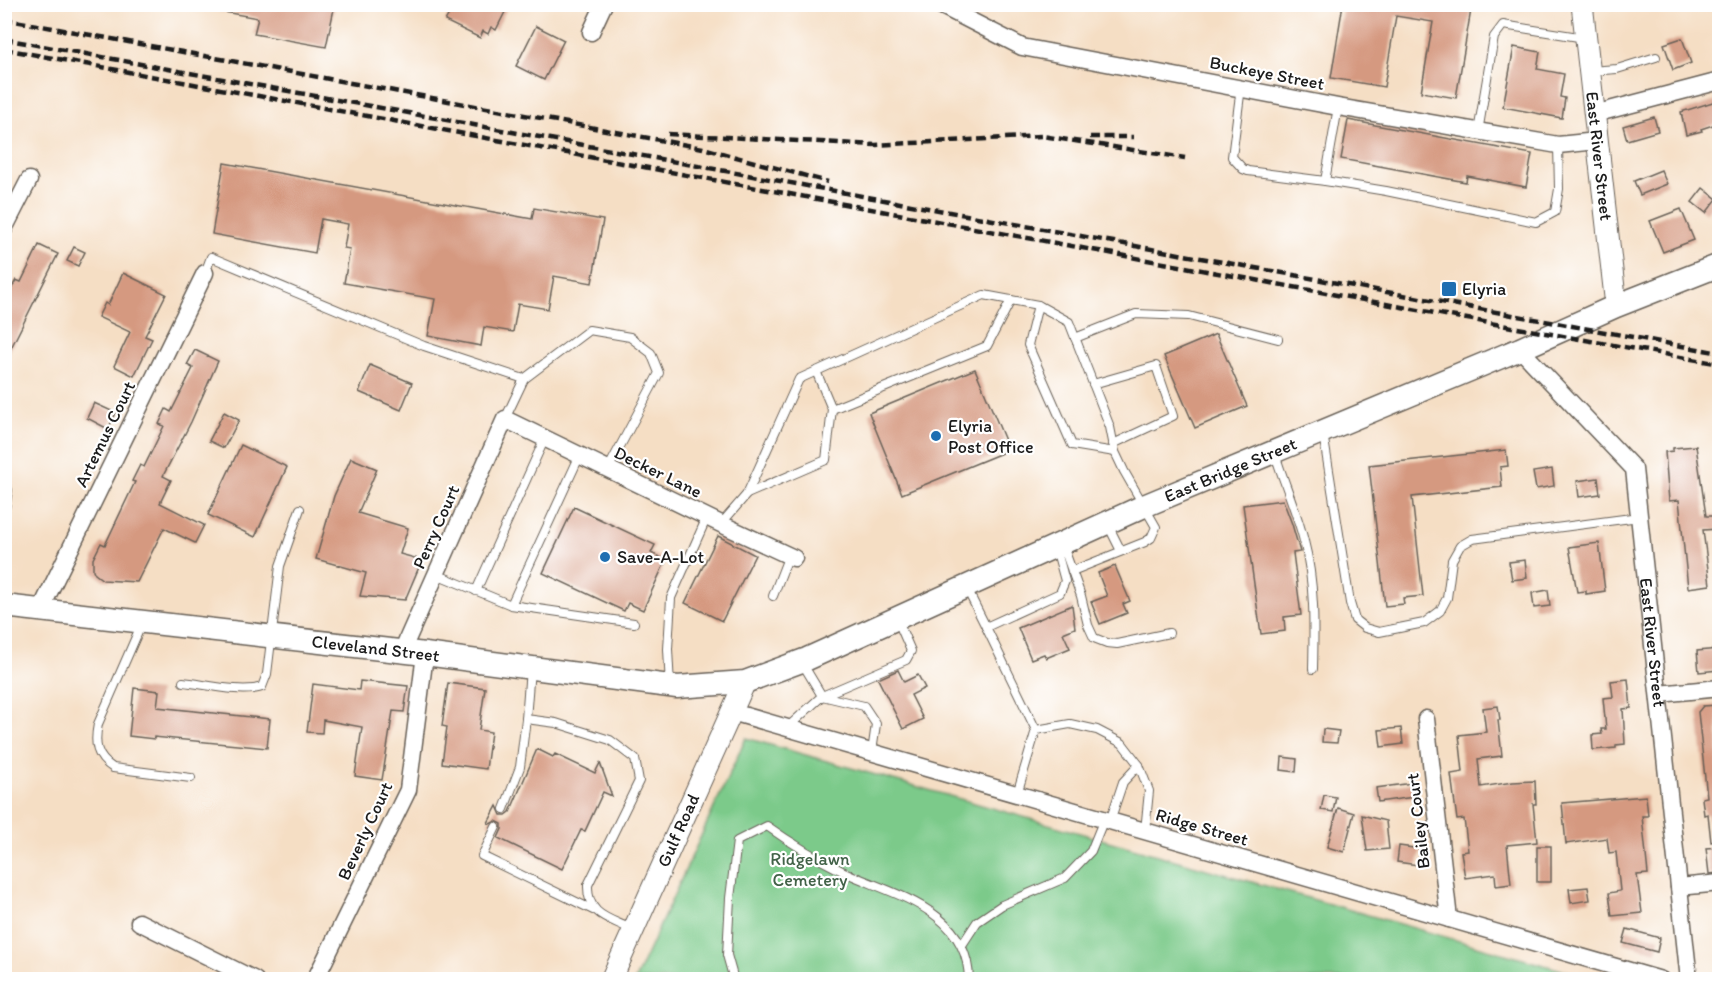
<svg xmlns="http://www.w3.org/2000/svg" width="1724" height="984" viewBox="0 0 1724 984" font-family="Itim,sans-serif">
<rect width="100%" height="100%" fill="#fff"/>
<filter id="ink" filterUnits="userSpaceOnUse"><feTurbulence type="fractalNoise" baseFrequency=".0167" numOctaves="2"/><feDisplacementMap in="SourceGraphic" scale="12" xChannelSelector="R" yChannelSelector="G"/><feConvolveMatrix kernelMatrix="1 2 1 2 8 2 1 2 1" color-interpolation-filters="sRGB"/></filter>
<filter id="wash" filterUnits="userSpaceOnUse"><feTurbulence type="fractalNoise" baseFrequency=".008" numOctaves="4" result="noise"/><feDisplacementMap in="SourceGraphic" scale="24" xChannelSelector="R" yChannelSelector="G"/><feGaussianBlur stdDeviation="1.35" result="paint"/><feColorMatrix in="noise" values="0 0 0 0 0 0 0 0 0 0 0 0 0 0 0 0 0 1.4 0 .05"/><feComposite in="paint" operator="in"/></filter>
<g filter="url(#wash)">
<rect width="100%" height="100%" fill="#f5dec4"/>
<path fill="#7cca8a" stroke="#4c7353" stroke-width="1.5" d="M746,738L1593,979L635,980Z"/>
<g id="blocks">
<g fill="#d59980">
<path d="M219,4H335L326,47L254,34L258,18L218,11Z"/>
<path d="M429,4H509L496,30L491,27L488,34L483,31L480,38L445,21L449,14Z"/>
<path d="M1343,4H1472L1456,98L1421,92L1433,22L1396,16L1384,87L1331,78Z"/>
<path d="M536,26L564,40L544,80L516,66Z"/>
<path d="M1682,38L1691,63L1673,70L1664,44Z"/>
<path d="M1514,47L1540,52L1537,69L1564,74L1560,97L1565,98L1562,118L1503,107Z"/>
<path d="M1719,100V123L1701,129L1702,131L1686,135L1681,112Z"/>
<path d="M1654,117L1658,131L1627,140L1623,126Z"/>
<path d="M1348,120L1532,154L1526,187L1467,176L1466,182L1341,159Z"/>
<path d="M224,163L532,219L534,208L603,220L592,283L554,276L548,309L518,304L513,332L484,327L481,346L428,336L435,299L344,283L350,249L344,248L348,224L321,219L315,253L212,234Z"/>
<path d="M1661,170L1667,184L1640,195L1634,181Z"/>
<path d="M1703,188L1717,199L1706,213L1692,202Z"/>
<path d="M1681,209L1694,240L1663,252L1650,221Z"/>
<path d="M39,245L58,254L4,362V303L16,280L21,282Z"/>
<path d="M74,247L85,252L78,266L67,261Z"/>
<path d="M123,273L166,294L145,336L152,339L134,376L114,366L130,332L98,317L105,303L108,305Z"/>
<path d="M1216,334L1247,406L1195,428L1164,356Z"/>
<path d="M195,350L218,361L191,422L163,476L171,480L160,503L204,525L195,543L164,528L137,582L103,580L95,574L93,570V559L101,543L105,545L135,482L132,481L140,465L144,467L164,426L159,424L166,409L171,412L193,368L187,365Z"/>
<path d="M370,365L412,383L401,410L359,392Z"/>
<path d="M975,369L1009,450L902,494L869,413Z"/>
<path d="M94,403L116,413L108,429L87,418Z"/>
<path d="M224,412L239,420L224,448L209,441Z"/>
<path d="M241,445L287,467L255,537L208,515Z"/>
<path d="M1696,446L1706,516H1717L1718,529L1703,530L1710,585L1688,588L1679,500L1669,501L1665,452L1673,451V448Z"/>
<path d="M1506,450L1508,466L1500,467L1502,487L1412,497L1423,596L1403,598L1404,604L1385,606L1369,465Z"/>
<path d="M351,458L377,469L358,513L408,528L400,554L422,560L405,600L360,596L366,573L316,559L334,496Z"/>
<path d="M1552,469L1554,486L1536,489L1533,472Z"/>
<path d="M1598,478L1600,494L1579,497L1577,481Z"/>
<path d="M1283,500L1292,524L1300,552L1293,553L1301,615L1284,617L1285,631L1261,634L1243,505Z"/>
<path d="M574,507L655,545L651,553L666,560L643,610L628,603L624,611L543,573Z"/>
<path d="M718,536L755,555L722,621L685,603Z"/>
<path d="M1599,543L1605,591L1586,594V591L1577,592L1569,547Z"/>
<path d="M1525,560L1527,578L1512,580L1509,562Z"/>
<path d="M1115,566L1130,601L1123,604L1127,613L1100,624L1091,602L1107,596L1098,573Z"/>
<path d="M1548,590L1550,606L1534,608L1532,593Z"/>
<path d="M1072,605L1075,628L1063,633L1070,648L1046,658L1044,654L1031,659L1018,628Z"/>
<path d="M1719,649V670L1699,672L1697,651Z"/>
<path d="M898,670L904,682L918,675L925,688L911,695L923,719L903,729L878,679Z"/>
<path d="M1628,679L1631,708L1623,709L1625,744L1616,745V748L1593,750L1592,735L1602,734L1601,729H1606L1603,698L1613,697L1611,681Z"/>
<path d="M360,681L408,686L404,712L393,711L382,780L355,776L362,727L323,720L322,733L307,732L313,684L359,690Z"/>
<path d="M448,683L485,688L479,730L491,732L486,769L442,763L447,727L442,726Z"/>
<path d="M134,688L159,691L157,707L270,719L267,748L154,737V739L129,736Z"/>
<path d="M1718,705L1719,841L1711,842L1708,814L1704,815L1702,798L1707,797L1698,712L1703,706Z"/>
<path d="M1498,706L1500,720H1498L1502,756L1478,759L1481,787L1513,782L1535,781L1536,804H1533L1537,842L1507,845L1511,884L1496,886L1495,874L1465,878L1461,852L1468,851L1464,819L1457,820L1451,774L1463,772L1459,735L1486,732L1483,708Z"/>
<path d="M1401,728L1403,744L1381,747L1379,730Z"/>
<path d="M1323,729L1339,731L1337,743L1322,742Z"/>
<path d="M537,749L553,757L555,754L595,773L600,763L612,796L603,792L585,831L581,830L562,869L498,838L502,829V824L496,821L490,824L488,823L497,806L501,815H506L510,812Z"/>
<path d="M1282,757L1297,759L1296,772L1281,770Z"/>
<path d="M1412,783L1414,797L1378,802L1376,788Z"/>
<path d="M1324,795L1336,797L1333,812L1321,810Z"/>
<path d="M1646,796L1648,816H1642L1648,874L1637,875L1642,913L1612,916L1609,893L1620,891L1616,852L1609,853L1607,838L1566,844L1562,803Z"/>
<path d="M1338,808L1354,813L1344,852L1327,847Z"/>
<path d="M1362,815L1386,821L1389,849L1367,851Z"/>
<path d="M1399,846L1421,849L1418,865L1397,862Z"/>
<rect x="1537" y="846" width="14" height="36"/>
<path d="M1719,847V873L1709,874L1706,848Z"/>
<path d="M1588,887L1590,900L1571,903L1569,889Z"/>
<path d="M1627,929L1660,938L1657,952L1623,943Z"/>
</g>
</g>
</g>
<g filter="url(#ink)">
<use href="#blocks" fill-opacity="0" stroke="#686057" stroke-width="1.5"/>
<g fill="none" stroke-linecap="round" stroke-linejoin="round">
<g stroke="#686057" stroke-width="10">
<g id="service">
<path d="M1590,71L1617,69L1656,57"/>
<path d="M1241,87L1232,157L1243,169L1248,171L1325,181"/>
<path d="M1338,107L1325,181L1386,191L1536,222L1555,212L1559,189L1558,145"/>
<path d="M1478,132L1494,37L1503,25L1585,38"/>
<path d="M205,273L211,257L424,346L524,379L505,419"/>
<path d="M1038,305L1028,345L1072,445L1115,452"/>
<path d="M1075,338L1136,314L1189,316L1278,339"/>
<path d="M816,371L832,409L987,346L1011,300"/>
<path d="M524,379L589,330L630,337L651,353L659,373L608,469"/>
<path d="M1093,384L1156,366L1173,416L1113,444"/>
<path d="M1323,433L1350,603L1355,620L1365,628L1379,632L1424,623L1440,611L1447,598L1452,560L1460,546L1472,539L1639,517"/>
<path d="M1275,454C1284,483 1297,512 1304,541C1315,582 1314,627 1313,669"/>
<path d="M4,483L8,490L4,515"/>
<path d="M747,494L826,460L832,409"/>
<path d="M721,524L747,494L799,379L984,295L1038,305L1069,322L1110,427L1115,452L1124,471L1156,527L1151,538L1145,542L1072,571"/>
<path d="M1108,525L1121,551"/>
<path d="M1062,543L1081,596L1088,625L1094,638L1107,643L1117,644L1169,633"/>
<path d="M436,574L511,605L634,623"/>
<path d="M966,587L986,627L1060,593L1065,581L1056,548"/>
<path d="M476,591L545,438"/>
<path d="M773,596L789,555"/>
<path d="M511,605L580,455"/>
<path d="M142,623L98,724C94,744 96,757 113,768L191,778"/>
<path d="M986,627L1036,730L1017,794"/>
<path d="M801,661L822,696L864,706L876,724L872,752"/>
<path d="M530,669L526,719L556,723L610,740L635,759L639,781L588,885C587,916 609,918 633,930"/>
<path d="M183,682C204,684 242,694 262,687L267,674L280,566L300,509"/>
<path d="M670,686L668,649L671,598L707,517"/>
<path d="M788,727L822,696L906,660L911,651L897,619"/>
<path d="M1036,730L1070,724L1097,730L1122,743L1139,765L1149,791L1145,831"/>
<path d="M504,809L520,767L526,719"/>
<path d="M1110,821L1123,782L1139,765"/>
<path d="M496,827L482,856L593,910"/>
<path d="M962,945L977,922L1002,905L1065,878L1091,851L1104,819"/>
<path d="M734,980L727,955L730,898L737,841L767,826C791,843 816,858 842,871C893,895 968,909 969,980"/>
</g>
</g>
<g stroke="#686057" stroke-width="19">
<g id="minor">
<path d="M938,4L1022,47L1338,107L1558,145L1597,141"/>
<path d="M591,32L604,4"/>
<path d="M1594,114L1720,81"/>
<path d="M4,229L29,180"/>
<path id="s1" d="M1520,349L1634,469L1689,980"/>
<path d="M40,611L205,273"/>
<path d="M402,651L505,419L721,524L794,558"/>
<path d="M1659,694L1720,688"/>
<path d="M732,712L1661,980"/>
<path d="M1426,719L1449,919"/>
<path d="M1679,887L1720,883"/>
<path d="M139,922L255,980"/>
<path d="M315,980L408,790L425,654"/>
</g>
</g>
<g stroke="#686057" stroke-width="23">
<g id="tertiary">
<path id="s2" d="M1582,4L1616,306"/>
<path id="s3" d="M611,980L745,682"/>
</g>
</g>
<g stroke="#686057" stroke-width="25">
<g id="secondary">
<path id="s4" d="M4,606L425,654L677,687L745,682L807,659L1144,506L1520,349L1616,306L1720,265"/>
</g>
</g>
<use href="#service" stroke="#fff" stroke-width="8"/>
<use href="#minor" stroke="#fff" stroke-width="16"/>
<use href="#tertiary" stroke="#fff" stroke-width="21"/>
<use href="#secondary" stroke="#fff" stroke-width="22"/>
<g stroke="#1c1c1c" stroke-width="4.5" stroke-dasharray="9 4.5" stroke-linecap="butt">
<path d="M4,19L703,148L828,182"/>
<path d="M4,39L1720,353"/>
<path d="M4,49L1456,317L1720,364"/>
<path d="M668,134L876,145L1042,136L1185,158"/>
<path d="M1090,137H1134"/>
</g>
</g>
</g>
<g fill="#1f6fb2" stroke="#fff" stroke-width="2">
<rect x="1441" y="281" width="16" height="16" rx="3"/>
<circle cx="936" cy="436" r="6"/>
<circle cx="605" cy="557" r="6"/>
</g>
<g text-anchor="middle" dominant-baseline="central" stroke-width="4.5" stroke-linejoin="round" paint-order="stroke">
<g font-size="18" fill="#1c1c1c" stroke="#fff">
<text transform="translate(1267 73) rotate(11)">Buckeye Street</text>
<text stroke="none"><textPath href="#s2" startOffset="153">East River Street</textPath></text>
<text transform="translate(105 434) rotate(-64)">Artemus Court</text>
<text stroke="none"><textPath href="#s4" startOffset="1276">East Bridge Street</textPath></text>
<text transform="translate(658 472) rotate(26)">Decker Lane</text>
<text transform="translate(436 527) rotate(-66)">Perry Court</text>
<text stroke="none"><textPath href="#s1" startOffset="340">East River Street</textPath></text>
<text stroke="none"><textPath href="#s4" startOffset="374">Cleveland Street</textPath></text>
<text transform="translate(1418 821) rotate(-97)">Bailey Court</text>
<text transform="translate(1202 827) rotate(16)">Ridge Street</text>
<text transform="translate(365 831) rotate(-65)">Beverly Court</text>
<text stroke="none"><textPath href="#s3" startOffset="164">Gulf Road</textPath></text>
</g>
<g font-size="18" fill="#1c1c1c" stroke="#fff" text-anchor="start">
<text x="1462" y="289">Elyria</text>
<text x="948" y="426">Elyria<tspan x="948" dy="21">Post Office</tspan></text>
<text x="617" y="557">Save-A-Lot</text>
</g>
<g font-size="18" fill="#426248" stroke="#fff">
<text x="810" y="859">Ridgelawn<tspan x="810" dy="21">Cemetery</tspan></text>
</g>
</g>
<rect width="1724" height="984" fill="none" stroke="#fff" stroke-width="24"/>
</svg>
